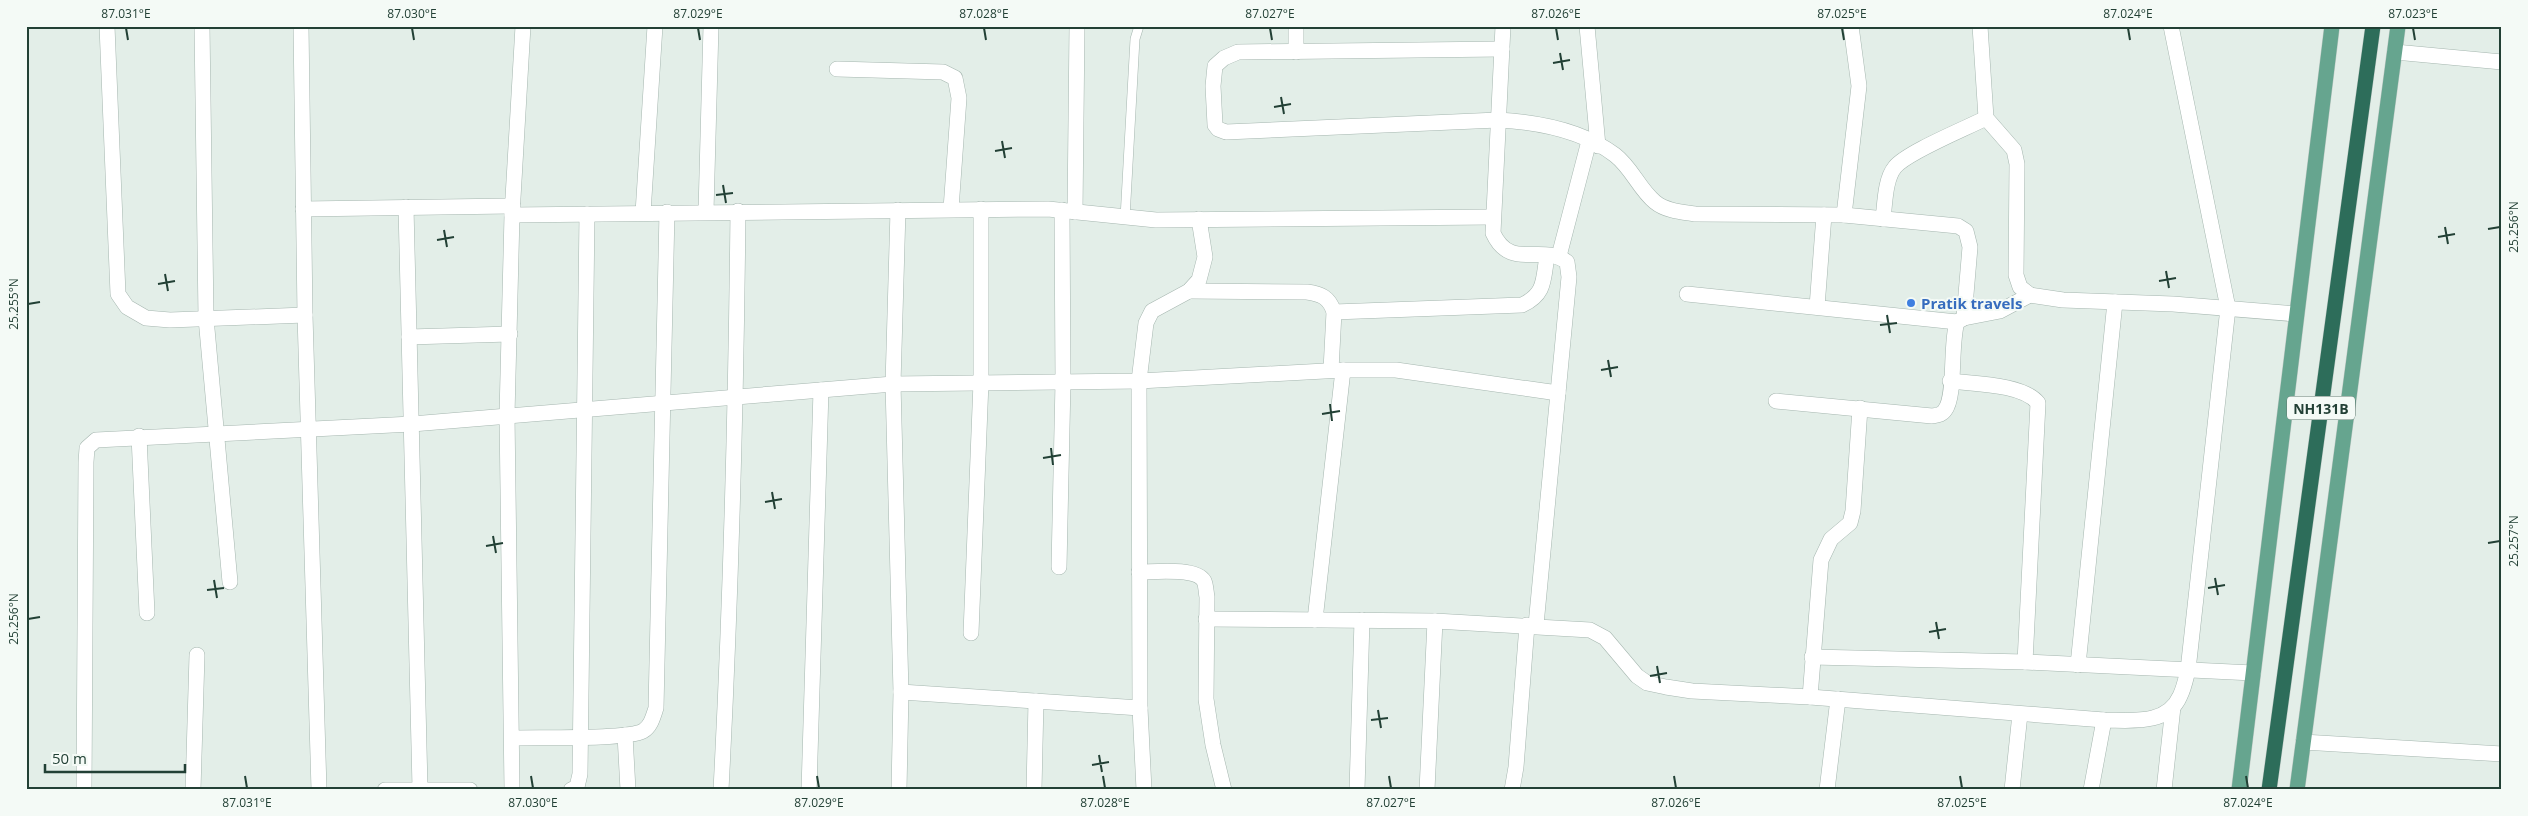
<svg xmlns="http://www.w3.org/2000/svg" width="2528" height="816" viewBox="0 0 2528 816" font-family="'Open Sans',sans-serif">
<rect width="100%" height="100%" fill="#e3eee8"/>
<g fill="none" stroke-linecap="round" stroke-linejoin="round">
<g stroke="#a5b6af" stroke-width="10">
<path id="lane" d="M1125,218L1135,39L1139,26"/>
</g>
<g stroke="#a5b6af" stroke-width="16">
<g id="street">
<path d="M107,26L118,294L127,307L146,318L170,320L305,315"/>
<path d="M202,26L206,318L230,582"/>
<path d="M301,26L305,315L319,790"/>
<path d="M1503,26L1493,233C1510,271 1542,243 1567,262L1569,277L1536,625"/>
<path d="M1587,26L1598,146"/>
<path d="M1980,26L1986,118L2014,150L2017,164L2016,275L2020,287L2030,295L2063,300L2173,304L2296,314"/>
<path d="M1502,49L1238,52L1224,58L1215,66L1213,86L1215,125L1218,129L1226,132L1498,120C1537,122 1583,131 1615,155C1632,168 1639,189 1655,202C1666,211 1682,212 1695,214L1844,215L1958,226L1966,231L1970,247L1964,318"/>
<path d="M1296,52V26"/>
<path d="M2395,52L2502,62"/>
<path d="M837,69L943,72L955,78L959,98L951,209"/>
<path d="M406,207L420,788"/>
<path d="M303,209L513,206"/>
<path d="M898,210L893,384L901,692L899,790"/>
<path d="M706,211L711,26"/>
<path d="M1075,212L1077,26"/>
<path d="M643,213L655,26"/>
<path d="M512,215L1048,209L1156,220L1493,217"/>
<path d="M1844,215L1859,86L1851,26"/>
<path d="M1883,219C1885,203 1885,179 1895,167C1907,152 1967,128 1986,118"/>
<path d="M1559,256L1589,141"/>
<path d="M1189,291L1307,292C1321,294 1329,297 1334,312L1331,370"/>
<path d="M1687,294L1957,322"/>
<path d="M1817,307L1824,215"/>
<path d="M1334,312L1522,305C1546,294 1543,279 1547,256"/>
<path d="M409,337L510,334"/>
<path d="M1950,381C1975,384 2023,384 2038,403L2025,662"/>
<path d="M1776,401L1932,416C1937,415 1942,415 1945,410C1956,396 1950,344 1957,322L1964,318L2000,311L2030,295"/>
<path d="M139,436L147,613"/>
<path d="M1059,567L1063,382L1062,210"/>
<path d="M1139,572C1154,572 1196,567 1204,581C1206,585 1206,592 1207,597L1206,699L1213,745L1224,790"/>
<path d="M1206,619L1435,621L1590,630L1605,638L1637,676L1647,683L1666,687L1692,691L1810,697L2104,720C2130,720 2167,726 2180,696C2184,688 2186,678 2188,670L2228,308L2171,26"/>
<path d="M1315,620L1343,370"/>
<path d="M971,633L981,382V209"/>
<path d="M1812,657L2025,662L2253,673"/>
<path d="M2078,665L2115,302"/>
<path d="M901,692L1140,708"/>
<path d="M1810,697L1821,560L1831,539L1850,523L1853,511L1860,408"/>
<path d="M625,735L628,790"/>
<path d="M512,738C535,737 627,740 643,731C651,726 653,717 656,708L667,212"/>
<path d="M2303,742L2502,754"/>
<path d="M84,790L86,462L87,448L96,440L412,424L893,384L1139,381L1343,370H1396L1558,393"/>
<path d="M193,790L197,655"/>
<path d="M385,790H470"/>
<path d="M512,790L507,415L512,215L523,26"/>
<path d="M571,790L577,787L580,774L587,214"/>
<path d="M721,790C731,597 736,404 738,211"/>
<path d="M809,790L821,390"/>
<path d="M1034,790L1036,701"/>
<path d="M1144,790L1140,708L1139,381L1146,323L1152,311L1189,291L1199,280L1205,257L1199,219"/>
<path d="M1357,790L1362,620"/>
<path d="M1427,790L1435,621"/>
<path d="M1512,790L1516,767L1527,625"/>
<path d="M1827,790L1838,699"/>
<path d="M2012,790L2020,714"/>
<path d="M2091,790L2104,720"/>
<path d="M2164,790L2173,707"/>
</g>
</g>
<g stroke="#c1cac6" stroke-width="16">
<g id="primary">
<path d="M2239,790L2332,26"/>
<path d="M2297,790L2398,26"/>
</g>
</g>
<g stroke="#c1cac6" stroke-width="16">
<path id="highway" d="M2269,790L2373,26"/>
</g>
<use href="#lane" stroke="#fff" stroke-width="9"/>
<use href="#street" stroke="#fff" stroke-width="15"/>
<use href="#primary" stroke="#66a58f" stroke-width="15"/>
<use href="#highway" stroke="#2d6d5a" stroke-width="15"/>
</g>
<path fill="none" stroke="#224035" stroke-width="2" d="M126,28L128,40M412,28L414,40M698,28L700,40M984,28L986,40M1270,28L1272,40M1556,28L1558,40M1842,28L1844,40M2128,28L2130,40M2413,28L2415,40M1560,53L1563,70M1553,63L1570,60M1281,97L1284,114M1274,107L1291,104M1002,141L1005,158M995,151L1012,148M723,185L726,203M716,195L733,193M2445,227L2448,244M2488,229L2500,227M444,230L447,247M2438,237L2455,234M437,240L454,237M2166,271L2169,288M165,274L168,291M2159,281L2176,278M158,284L175,281M28,304L40,302M1887,315L1890,333M1880,325L1897,323M1608,360L1611,377M1601,370L1618,367M1330,404L1332,421M1322,414L1340,411M1051,448L1053,465M1043,458L1061,455M772,492L775,509M765,502L782,499M493,536L496,553M2488,543L2500,541M486,546L503,543M2215,578L2218,595M214,580L217,598M2208,588L2225,585M207,590L224,588M28,619L40,617M1936,622L1939,639M1929,632L1946,629M1657,666L1660,683M1650,676L1667,673M1378,710L1381,728M1371,720L1388,718M1099,755L1102,772M1092,765L1109,762M245,776L247,788M531,776L533,788M817,776L819,788M1103,776L1105,788M1389,776L1391,788M1674,776L1676,788M1960,776L1962,788M2246,776L2248,788"/>
<circle fill="#3f7fe0" stroke="#f4faf6" stroke-width="2" cx="1911" cy="303" r="5"/>
<g text-anchor="middle" dominant-baseline="central" stroke-width="4" stroke-linejoin="round" paint-order="stroke">
<rect fill="#f4faf6" stroke="#61786f" stroke-width="1" x="2287" y="396.5" width="68" height="23" rx="4"/>
<g font-size="14" font-weight="bold" fill="#224035">
<text x="2321" y="408">NH131B</text>
</g>
<g font-size="15" font-weight="bold" fill="#366cbe" stroke="#f4faf6" text-anchor="start">
<text x="1921" y="303">Pratik travels</text>
</g>
</g>
<rect width="2528" height="816" fill="none" stroke="#f4faf6" stroke-width="55"/>
<path d="M45 764v8h140v-8" fill="none" stroke="#224035" stroke-width="2.5"/>
<text x="52" y="764" font-size="15" fill="#224035" stroke="#f4faf6" stroke-width="4" paint-order="stroke">50 m</text>
<rect x="28" y="28" width="2472" height="760" fill="none" stroke="#224035" stroke-width="2"/>
<g font-size="12" text-anchor="middle" fill="#224035">
<text x="126" y="18">87.031°E</text>
<text x="412" y="18">87.030°E</text>
<text x="698" y="18">87.029°E</text>
<text x="984" y="18">87.028°E</text>
<text x="1270" y="18">87.027°E</text>
<text x="1556" y="18">87.026°E</text>
<text x="1842" y="18">87.025°E</text>
<text x="2128" y="18">87.024°E</text>
<text x="2413" y="18">87.023°E</text>
<text transform="translate(2514 227) rotate(-90)" y="4">25.256°N</text>
<text transform="translate(14 304) rotate(-90)" y="4">25.255°N</text>
<text transform="translate(2514 541) rotate(-90)" y="4">25.257°N</text>
<text transform="translate(14 619) rotate(-90)" y="4">25.256°N</text>
<text x="247" y="807">87.031°E</text>
<text x="533" y="807">87.030°E</text>
<text x="819" y="807">87.029°E</text>
<text x="1105" y="807">87.028°E</text>
<text x="1391" y="807">87.027°E</text>
<text x="1676" y="807">87.026°E</text>
<text x="1962" y="807">87.025°E</text>
<text x="2248" y="807">87.024°E</text>
</g>
</svg>
